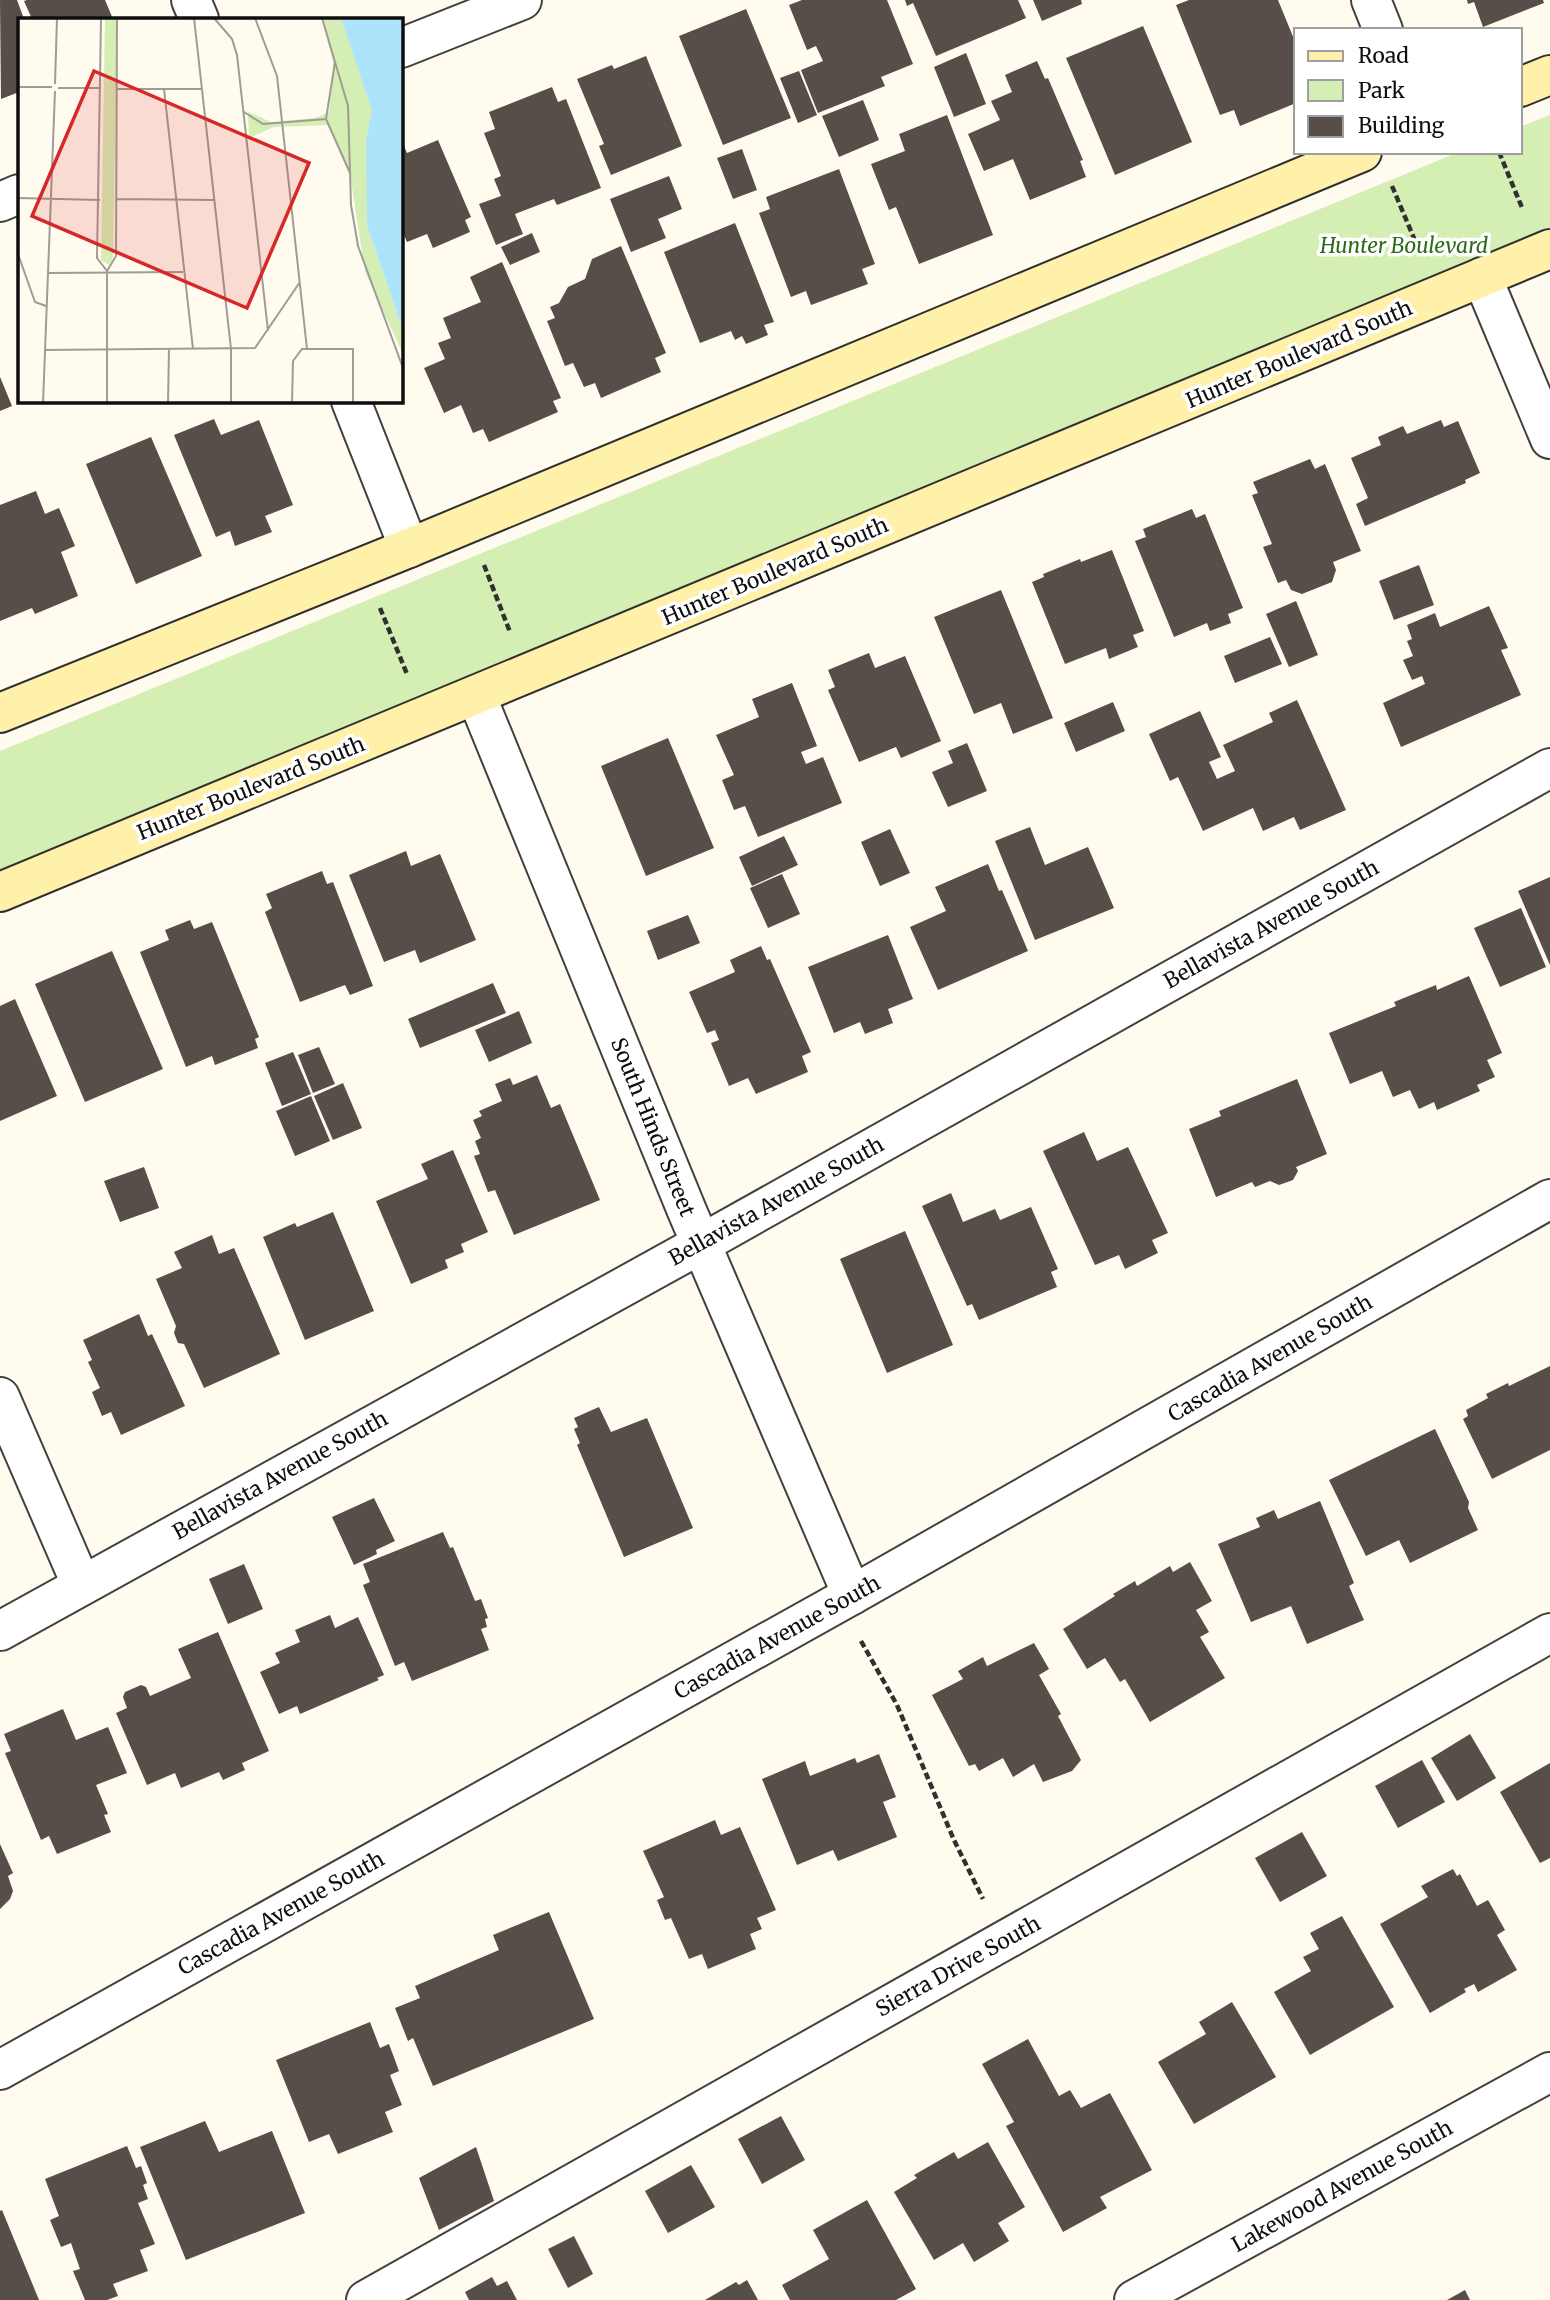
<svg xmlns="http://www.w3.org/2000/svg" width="1550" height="2300" viewBox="0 0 1550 2300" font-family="Merriweather,serif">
<rect width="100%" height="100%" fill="#fffbef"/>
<path fill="#d5eeb4" d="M1550,115V253L1436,302L0,870V751L1459,152H1520V127Z"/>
<g fill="#584e49">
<path d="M0,0H17L24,19H19V92L1,99Z"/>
<path d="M27,0H105L113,19H32L24,1Z"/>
<path d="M802,0H887L913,64L881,77L885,86L818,113L801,70L823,61L816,46L807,50L789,5Z"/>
<path d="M905,0H1018L1026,18L936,56L913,3L907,6Z"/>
<path d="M1033,0H1081L1082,4L1042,21Z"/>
<path d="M1189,0H1278L1296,44V84L1294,85L1296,103L1240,126L1234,110L1220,115L1176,5Z"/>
<path d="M1467,0H1543L1544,3L1483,27L1474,2L1468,4Z"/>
<path d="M746,9L791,118L723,145L679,36Z"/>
<path d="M1143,26L1192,142L1115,175L1066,58Z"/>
<path d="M966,53L986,104L954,117L934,67Z"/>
<path d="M646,56L682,146L611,175L599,146L604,144L577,79L612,65L614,69Z"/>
<path d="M1037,61L1045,79L1048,78L1083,160L1080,161L1086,177L1030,200L1013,159L984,171L968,134L1000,120L991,101L1012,92L1005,75Z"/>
<path d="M799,71L817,115L798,123L780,78Z"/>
<path d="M552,87L558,102L566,99L601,188L557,205L554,199L515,214L523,234L496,245L479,204L501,196L494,179L501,176L484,133L495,129L489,112Z"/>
<path d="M863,100L879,140L839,157L822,116Z"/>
<path d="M947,115L993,235L919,264L896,207L889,210L871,164L905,151L899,134Z"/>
<path d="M438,140L471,217L465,220L470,232L433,248L427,234L407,242L401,228V147L404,146L407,153Z"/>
<path d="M742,149L757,190L733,199L717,158Z"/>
<path d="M839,169L875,264L862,269L868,284L811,305L806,291L791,297L759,213L770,209L766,197Z"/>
<path d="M669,176L682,209L658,219L666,238L631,252L610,199Z"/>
<path d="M735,223L774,322L764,325L768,335L746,344L742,336L735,340L731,331L700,343L664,252Z"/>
<path d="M532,233L540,252L510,265L501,247Z"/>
<path d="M621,246L666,353L655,358L661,372L601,398L595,383L584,387L573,363L565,366L547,321L555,318L550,307L559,303L568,287L585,279L592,259Z"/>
<path d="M502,262L561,398L553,401L558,412L489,442L483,429L473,433L461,405L444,413L424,368L445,359L438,343L451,338L443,318L481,302L470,277Z"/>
<path d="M0,377L12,406L0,411Z"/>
<path d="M214,419L221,435L259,420L293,505L265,516L272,532L235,546L230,531L216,537L174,435Z"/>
<path d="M1441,420L1444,427L1458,421L1480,473L1465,480L1466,483L1365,526L1356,504L1368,498L1351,458L1381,445L1378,437L1403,426L1407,434Z"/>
<path d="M151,437L202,556L136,584L86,464Z"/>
<path d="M1310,459L1315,469L1325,464L1361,551L1333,562L1336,570L1332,582L1302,594L1291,590L1286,580L1278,583L1263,547L1272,544L1252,495L1258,493L1253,482Z"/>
<path d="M36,491L45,514L59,508L75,546L61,552L78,596L35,614L32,608L0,621V505Z"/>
<path d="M1192,509L1196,518L1205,514L1243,608L1228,614L1231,623L1210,631L1207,623L1174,637L1135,541L1146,537L1143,529Z"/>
<path d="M1112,550L1144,631L1133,635L1138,647L1109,659L1106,648L1065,664L1032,582L1044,577L1043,574L1080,559L1081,562Z"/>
<path d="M1419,565L1434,605L1394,620L1379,581Z"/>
<path d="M1001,590L1053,718L1013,734L1001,703L974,714L934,617Z"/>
<path d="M1296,601L1318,655L1289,667L1266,614Z"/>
<path d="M1489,606L1508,648L1501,650L1521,695L1401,747L1383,703L1425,684L1422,676L1412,680L1403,660L1413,656L1407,641L1412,639L1407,625L1435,613L1440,627Z"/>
<path d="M1270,637L1282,664L1235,683L1224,656Z"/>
<path d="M869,653L875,668L905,656L941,741L901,758L896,747L859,762L828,690L835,687L828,670Z"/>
<path d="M792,683L817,746L801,752L806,764L823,757L842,803L758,837L745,806L734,810L722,780L734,775L716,735L759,717L752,699Z"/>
<path d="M1297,700L1346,810L1300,830L1294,817L1263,831L1253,808L1203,831L1178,777L1170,781L1149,734L1200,711L1221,757L1209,762L1217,779L1235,771L1223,745L1273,722L1269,713Z"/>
<path d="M1113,702L1125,731L1076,752L1064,723Z"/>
<path d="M668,738L714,848L646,876L601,766Z"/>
<path d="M967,743L987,791L948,807L932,772L953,763L948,751Z"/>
<path d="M1030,827L1045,865L1088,847L1114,908L1035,940L995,841Z"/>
<path d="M890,829L910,873L880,886L861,842Z"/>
<path d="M784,836L798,865L752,886L739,857Z"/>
<path d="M406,851L411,866L440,854L476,940L420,963L415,950L384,962L349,875Z"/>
<path d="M988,864L999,891L1002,890L1028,951L938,990L910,927L946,911L935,887Z"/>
<path d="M322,871L327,884L333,882L373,986L350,995L345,985L300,1002L265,912L272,908L266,894Z"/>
<path d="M782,874L800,914L768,928L750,888Z"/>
<path d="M1550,877V965L1518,891Z"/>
<path d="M1521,908L1546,967L1500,987L1474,928Z"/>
<path d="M688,915L700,943L658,960L647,931Z"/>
<path d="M190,920L194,929L212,922L259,1037L255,1039L258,1048L215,1065L212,1056L186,1067L140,952L169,940L165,930Z"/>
<path d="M888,935L913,999L888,1009L893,1023L865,1034L860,1022L834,1033L808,967Z"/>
<path d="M761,946L767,960L770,959L811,1052L802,1056L808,1072L756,1094L748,1078L729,1086L711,1043L719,1040L715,1030L707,1033L689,992L735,972L730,960Z"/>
<path d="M112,951L163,1069L85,1102L35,984Z"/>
<path d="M1469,976L1502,1053L1487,1060L1495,1077L1477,1085L1480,1091L1437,1110L1434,1102L1419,1109L1410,1090L1393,1097L1382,1071L1350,1084L1329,1033L1396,1006L1394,1002L1436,985L1437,990Z"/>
<path d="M493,983L506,1013L420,1048L408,1019Z"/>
<path d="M15,999L57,1096L0,1121V1006Z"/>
<path d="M519,1011L532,1043L489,1062L475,1030Z"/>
<path d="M319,1047L335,1084L313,1093L298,1055Z"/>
<path d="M293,1052L311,1094L282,1106L265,1063Z"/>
<path d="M537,1075L551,1108L560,1104L600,1200L514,1235L495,1190L488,1192L474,1156L480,1154L475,1141L481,1138L473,1120L482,1116L479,1111L502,1101L495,1084L510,1078L513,1085Z"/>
<path d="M1297,1079L1327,1154L1296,1167L1298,1171L1293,1180L1279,1185L1270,1181L1255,1187L1252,1182L1216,1197L1189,1129L1221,1116L1219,1111Z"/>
<path d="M343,1083L362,1128L333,1140L314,1096Z"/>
<path d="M311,1096L330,1141L295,1156L276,1111Z"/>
<path d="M1084,1132L1097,1161L1128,1147L1168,1233L1152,1240L1158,1253L1125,1269L1119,1255L1095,1265L1043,1151Z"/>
<path d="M453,1150L488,1232L461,1244L464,1252L445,1260L448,1268L411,1284L376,1201L428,1179L421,1164Z"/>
<path d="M144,1167L159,1208L120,1222L104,1181Z"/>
<path d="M951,1193L963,1222L995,1209L1000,1220L1031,1207L1058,1269L1051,1272L1057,1287L979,1320L972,1304L967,1306L922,1206Z"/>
<path d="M333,1212L374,1311L305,1340L263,1237L295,1223L297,1227Z"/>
<path d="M905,1231L953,1345L887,1373L840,1259Z"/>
<path d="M212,1235L219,1254L234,1248L280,1354L204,1388L184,1344L178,1343L174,1333L176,1326L156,1279L182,1268L174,1252Z"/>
<path d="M139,1314L148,1336L152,1334L185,1406L121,1435L111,1412L102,1416L92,1392L100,1388L88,1362L92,1360L83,1340Z"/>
<path d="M1550,1366V1450L1492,1479L1463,1419L1468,1416L1466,1410L1488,1398L1486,1394L1508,1383L1509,1386Z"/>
<path d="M599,1407L611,1432L647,1418L693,1528L624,1557L577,1445L580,1443L574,1429L578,1427L574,1418Z"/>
<path d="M1435,1429L1469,1502L1468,1508L1478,1530L1410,1563L1399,1540L1366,1556L1329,1480Z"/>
<path d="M374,1498L395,1541L376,1550L377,1554L354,1565L332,1517Z"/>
<path d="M1320,1501L1354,1583L1349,1586L1364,1620L1307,1644L1291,1606L1251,1622L1218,1544L1260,1527L1256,1518L1274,1510L1278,1519Z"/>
<path d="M443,1532L450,1548L453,1547L475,1601L481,1599L488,1618L485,1619L487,1627L481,1629L489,1650L412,1681L404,1662L395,1666L363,1585L370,1582L363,1564Z"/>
<path d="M1190,1562L1212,1601L1196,1610L1209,1632L1200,1637L1225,1678L1150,1722L1125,1679L1120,1682L1105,1658L1087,1669L1063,1629L1115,1596L1113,1594L1135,1581L1137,1586L1170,1566L1173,1572Z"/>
<path d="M244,1564L263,1609L228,1624L209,1579Z"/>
<path d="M330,1615L335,1628L358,1617L384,1675L377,1678L379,1680L300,1714L297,1706L279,1714L260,1672L280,1663L275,1653L300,1642L295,1630Z"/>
<path d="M218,1632L269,1751L242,1763L245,1770L223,1780L219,1772L181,1788L175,1773L147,1785L116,1713L127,1708L123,1697L125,1692L141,1685L146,1687L150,1696L191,1678L178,1649Z"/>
<path d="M1034,1643L1049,1669L1039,1675L1061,1714L1058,1716L1081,1760L1072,1771L1043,1782L1034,1764L1013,1777L1003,1758L979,1771L975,1764L969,1766L932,1695L963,1679L958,1671L983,1657L987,1666Z"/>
<path d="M63,1709L76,1740L108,1727L127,1773L96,1785L108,1814L104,1815L111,1832L57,1854L49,1836L41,1840L5,1753L11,1751L4,1734Z"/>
<path d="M1470,1734L1496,1778L1457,1801L1431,1758Z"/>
<path d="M879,1754L896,1797L883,1802L897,1837L838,1861L833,1850L797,1865L762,1779L805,1761L810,1776L855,1758L857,1763Z"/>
<path d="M1422,1760L1445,1802L1398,1828L1375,1786Z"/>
<path d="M1550,1763V1858L1540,1863L1500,1792Z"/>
<path d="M715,1820L721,1835L740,1827L776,1910L757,1918L762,1929L750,1934L756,1949L708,1969L702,1954L689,1959L671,1918L665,1920L657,1900L664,1897L643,1851Z"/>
<path d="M1302,1832L1327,1876L1280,1902L1255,1858Z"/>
<path d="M0,1844L13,1873L8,1876L13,1891L10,1899L0,1909Z"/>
<path d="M1453,1869L1457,1876L1460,1874L1477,1906L1488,1900L1505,1930L1497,1935L1517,1970L1478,1992L1474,1984L1464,1989L1466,1992L1430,2013L1380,1924L1428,1897L1421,1886Z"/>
<path d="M549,1912L594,2019L433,2086L413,2038L408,2041L395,2008L420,1998L415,1986L499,1950L493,1935Z"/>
<path d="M1342,1916L1394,2007L1310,2055L1274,1992L1311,1971L1303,1957L1319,1949L1310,1933Z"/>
<path d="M1232,2002L1276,2077L1194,2124L1158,2062L1206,2034L1199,2022Z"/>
<path d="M370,2022L380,2048L389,2044L399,2071L390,2075L402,2105L385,2112L393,2132L338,2154L329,2134L309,2142L276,2060Z"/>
<path d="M1028,2039L1059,2096L1070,2090L1081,2108L1110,2093L1152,2170L1100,2197L1107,2208L1063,2232L1006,2126L1014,2122L982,2064Z"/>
<path d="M781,2116L805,2160L762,2184L738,2139Z"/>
<path d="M205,2121L219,2152L272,2131L305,2213L186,2260L140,2147Z"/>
<path d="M988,2142L1025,2207L998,2223L1009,2241L974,2262L963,2243L934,2260L894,2192L917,2178L914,2175L954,2152L958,2159Z"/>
<path d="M127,2146L136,2168L141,2166L147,2183L143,2185L148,2199L138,2203L155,2244L140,2250L148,2271L113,2284L118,2296L107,2300H85L73,2271L80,2269L71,2243L61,2247L50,2220L59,2216L45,2179Z"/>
<path d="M476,2147L494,2201L439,2230L419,2178Z"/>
<path d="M691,2165L715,2207L668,2233L645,2191Z"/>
<path d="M867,2200L916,2289L896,2300H790L782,2285L829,2259L813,2230Z"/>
<path d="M2,2210L39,2300H0V2211Z"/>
<path d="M574,2236L593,2274L568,2288L548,2249Z"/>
<path d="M492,2277L497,2286L507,2281L517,2300H469L465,2292Z"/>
<path d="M747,2280L758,2300H705L736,2282L739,2285Z"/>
<path d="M1465,2290L1470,2300H1447Z"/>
</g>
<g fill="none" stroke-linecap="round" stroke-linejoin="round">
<g stroke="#414141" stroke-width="42">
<g id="street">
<path d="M191,0L199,19"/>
<path d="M1371,0L1383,30"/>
<path d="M401,48L522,0"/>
<path d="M0,202L19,194"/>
<path d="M1482,277L1550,439"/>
<path d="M351,401L409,548"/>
<path d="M476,695L687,1211L852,1595"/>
<path d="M0,1397L81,1584"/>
<path d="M0,1631L701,1244L1550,768"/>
<path d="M0,2070L852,1595L1550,1199"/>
<path d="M366,2300L1550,1633"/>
<path d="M1134,2300L1550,2072"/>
</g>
</g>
<g stroke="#303030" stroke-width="42">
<g id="secondary">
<path d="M1520,87L1550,75"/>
<path d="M0,713L409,548L1362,152"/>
<path d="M0,892L1550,249"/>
</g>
</g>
<g stroke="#303030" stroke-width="4.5" stroke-dasharray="7 3.5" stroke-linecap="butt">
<path d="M1499,152L1523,210"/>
<path d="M1392,186L1421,255"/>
<path d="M484,565L510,632"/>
<path d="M380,608L407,674"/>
<path d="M861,1641L897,1705L954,1840L983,1899"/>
</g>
<use href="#street" stroke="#fff" stroke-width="38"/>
<use href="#secondary" stroke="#fff1aa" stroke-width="38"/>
</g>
<g text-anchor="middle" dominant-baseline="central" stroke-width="7" stroke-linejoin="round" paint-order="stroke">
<g font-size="21" font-style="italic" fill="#2d6c18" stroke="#fff">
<text x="1404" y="245">Hunter Boulevard</text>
</g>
<g font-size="21" fill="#0e0e0e" stroke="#fff">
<text transform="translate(1299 354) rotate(-23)">Hunter Boulevard South</text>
<text transform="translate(775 571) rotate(-23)">Hunter Boulevard South</text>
<text transform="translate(251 788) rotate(-22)">Hunter Boulevard South</text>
<text transform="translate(1271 924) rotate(-29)">Bellavista Avenue South</text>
<text transform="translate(653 1127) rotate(68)">South Hinds Street</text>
<text transform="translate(776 1201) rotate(-29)">Bellavista Avenue South</text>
<text transform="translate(1270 1358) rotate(-30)">Cascadia Avenue South</text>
<text transform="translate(280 1475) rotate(-29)">Bellavista Avenue South</text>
<text transform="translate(777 1637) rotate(-29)">Cascadia Avenue South</text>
<text transform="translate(281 1913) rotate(-29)">Cascadia Avenue South</text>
<text transform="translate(958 1966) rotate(-29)">Sierra Drive South</text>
<text transform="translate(1342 2186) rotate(-29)">Lakewood Avenue South</text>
</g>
</g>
<g transform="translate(18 18)">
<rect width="385" height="385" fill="#fffbef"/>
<path d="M87,0H99L95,240L91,247L83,242ZM304,0H323L327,7L354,93L349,208L385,312V336L347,254L332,156L311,107L256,109L231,120L230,94L253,104L297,100L311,94L316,49Z" fill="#d5eeb4"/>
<path d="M323,0H385V312L349,208L348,122L354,93Z" fill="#aee3fc"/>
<path fill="none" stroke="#9f9c95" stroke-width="2" d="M83,0L79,240L89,253M176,0L213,331V385M196,0L214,21L219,37L250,313M237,0L259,58L289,331M304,0L330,88L333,187L340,228L385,350M317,44L308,101L332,155M37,66L39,0M0,69H34M40,70H83M99,71H184M146,71L175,331M226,94L245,106L308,101M0,180L82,182M98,181L197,182M0,236L17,284L28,288M89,253L98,238L99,0M31,255L165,254M26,332L237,330L282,264M25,385L37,73M89,385V253M150,385L151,331M274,385L275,343L284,331H335V385"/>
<path fill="#d62828" fill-opacity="0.15" stroke="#d62828" stroke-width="3.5" d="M76,53L291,145L229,290L14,198Z"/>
<rect width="385" height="385" fill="none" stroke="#0e0e0e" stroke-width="3.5"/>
</g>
<rect x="1294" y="28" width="228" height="126" fill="#ffffff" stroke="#9f9f9f" stroke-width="2"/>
<rect x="1308" y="51" width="35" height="10" fill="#fff1aa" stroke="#9f9f9f" stroke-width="2"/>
<text x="1358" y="63" font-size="21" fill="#0e0e0e">Road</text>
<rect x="1308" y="80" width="35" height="21" fill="#d5eeb4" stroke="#9f9f9f" stroke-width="2"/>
<text x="1358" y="98" font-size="21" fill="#0e0e0e">Park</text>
<rect x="1308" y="116" width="35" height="21" fill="#584e49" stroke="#9f9f9f" stroke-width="2"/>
<text x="1358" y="133" font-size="21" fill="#0e0e0e">Building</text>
</svg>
